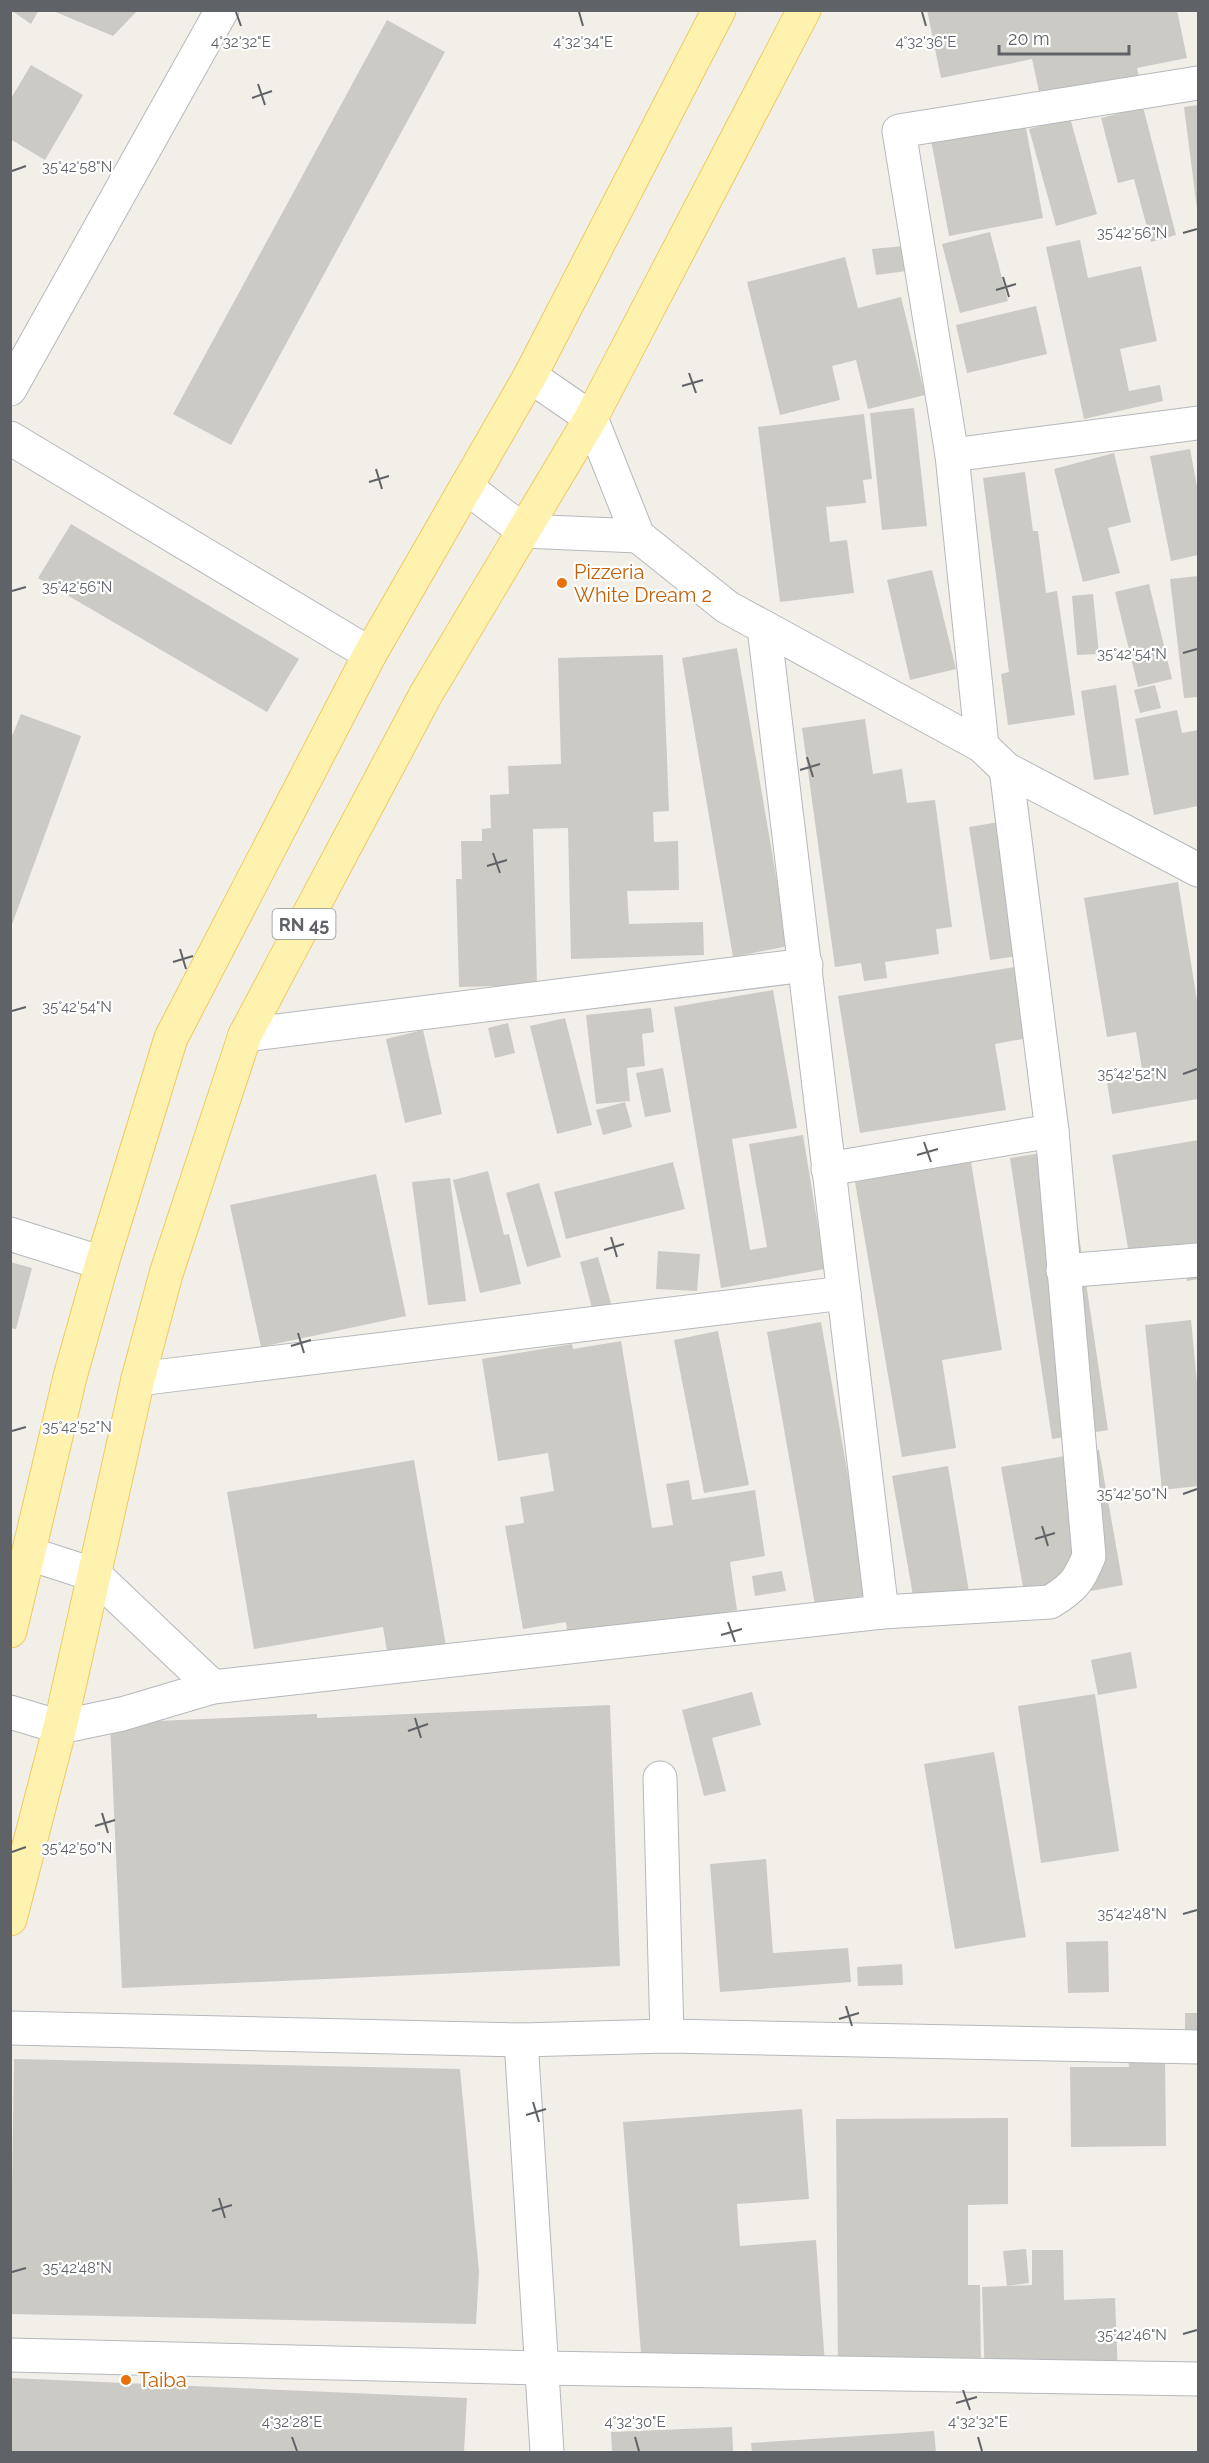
<svg xmlns="http://www.w3.org/2000/svg" width="1209" height="2463" viewBox="0 0 1209 2463" font-family="Raleway,sans-serif">
<rect width="100%" height="100%" fill="#f1efe8"/>
<g fill="#cccac5">
<path d="M11,10H39L31,24Z"/>
<path d="M51,10H138L113,36Z"/>
<path d="M927,10H1177L1187,58L1137,68L1139,76L1040,96L1032,59L941,78Z"/>
<path d="M387,20L445,52L231,445L173,414Z"/>
<path d="M31,65L83,95L45,160L10,139V100Z"/>
<path d="M1198,105V209H1197L1184,107Z"/>
<path d="M1143,107L1176,235L1151,242L1134,179L1118,183L1101,118Z"/>
<path d="M1070,118L1097,214L1056,226L1029,129Z"/>
<path d="M1025,123L1043,218L949,236L931,140Z"/>
<path d="M990,232L1008,301L960,313L942,244Z"/>
<path d="M1080,240L1088,278L1141,266L1157,341L1120,349L1129,391L1160,385L1163,401L1084,419L1046,247Z"/>
<path d="M904,246L907,271L876,275L872,249Z"/>
<path d="M845,257L858,308L901,297L925,395L868,409L856,360L832,366L840,400L780,415L747,282Z"/>
<path d="M1036,306L1047,354L967,373L956,325Z"/>
<path d="M914,408L927,526L882,530L870,413Z"/>
<path d="M864,414L872,479L863,480L866,503L826,507L830,542L847,540L854,593L780,602L758,427Z"/>
<path d="M1190,449L1198,492V555L1171,561L1150,456Z"/>
<path d="M1114,453L1131,522L1108,528L1120,573L1083,582L1054,469Z"/>
<path d="M1025,472L1033,531H1038L1046,593L1057,591L1075,715L1008,725L1001,674L1009,672L983,478Z"/>
<path d="M71,524L299,659L267,712L38,578Z"/>
<path d="M932,570L956,669L910,680L887,580Z"/>
<path d="M1198,576V697L1184,698L1170,579Z"/>
<path d="M1149,584L1172,679L1138,687L1115,592Z"/>
<path d="M1093,594L1099,654L1077,655L1072,596Z"/>
<path d="M737,648L788,946L733,957L682,658Z"/>
<path d="M663,655L669,811L653,812L654,842L678,841L679,890L627,891L629,924L703,922L704,955L571,959L568,828L533,829L537,985L459,987L456,879H462L461,841H482V829L491,828L490,795L509,794L508,766L561,764L558,658Z"/>
<path d="M1116,685L1129,775L1094,780L1081,691Z"/>
<path d="M1155,685L1161,708L1140,713L1134,690Z"/>
<path d="M1177,710L1182,733L1198,730V806L1154,815L1135,719Z"/>
<path d="M21,714L81,736L11,927L10,741Z"/>
<path d="M865,719L873,774L902,769L907,803L935,800L952,927L936,929L939,954L885,962L887,978L864,981L861,963L835,967L802,728Z"/>
<path d="M1011,820L1032,954L990,960L969,827Z"/>
<path d="M1178,882L1198,1007V1099L1112,1114L1106,1075L1142,1069L1136,1032L1107,1037L1084,898Z"/>
<path d="M1034,964L1045,1035L995,1044L1006,1110L860,1133L838,996Z"/>
<path d="M773,990L797,1128L732,1139L750,1250L767,1247L749,1144L803,1135L825,1269L721,1288L674,1007Z"/>
<path d="M651,1008L654,1032L642,1034L645,1066L627,1068L630,1101L596,1104L586,1015Z"/>
<path d="M565,1018L592,1125L557,1134L530,1026Z"/>
<path d="M508,1023L515,1053L495,1058L488,1028Z"/>
<path d="M423,1030L442,1114L405,1123L386,1039Z"/>
<path d="M663,1068L671,1112L645,1117L636,1073Z"/>
<path d="M625,1102L632,1127L603,1135L596,1110Z"/>
<path d="M1198,1140V1279L1187,1281L1186,1273L1134,1283L1112,1155Z"/>
<path d="M1066,1149L1108,1430L1052,1439L1010,1158Z"/>
<path d="M673,1162L685,1209L566,1239L554,1192Z"/>
<path d="M971,1162L1002,1350L942,1360L956,1448L902,1457L855,1182Z"/>
<path d="M488,1171L504,1235L509,1234L521,1284L480,1293L453,1180Z"/>
<path d="M376,1174L406,1316L261,1347L230,1205Z"/>
<path d="M450,1178L466,1301L428,1305L412,1182Z"/>
<path d="M539,1183L561,1257L527,1267L506,1193Z"/>
<path d="M658,1251L700,1254L697,1291L656,1289Z"/>
<path d="M598,1257L612,1307L593,1312L580,1262Z"/>
<path d="M10,1262L32,1268L16,1329L10,1328Z"/>
<path d="M1191,1320L1198,1393V1486L1162,1490L1145,1325Z"/>
<path d="M821,1322L869,1595L815,1605L767,1332Z"/>
<path d="M718,1331L749,1485L704,1493L674,1340Z"/>
<path d="M621,1341L652,1528L673,1525L666,1484L689,1480L692,1500L755,1490L765,1556L730,1562L737,1610L568,1638L566,1622L523,1629L505,1526L524,1523L520,1497L554,1491L548,1453L498,1461L482,1359L572,1344L573,1349Z"/>
<path d="M1099,1450L1123,1585L1026,1603L1001,1467Z"/>
<path d="M414,1460L446,1646L388,1657L383,1627L254,1649L227,1492Z"/>
<path d="M948,1466L970,1598L915,1607L892,1476Z"/>
<path d="M782,1571L786,1591L755,1596L752,1576Z"/>
<path d="M1131,1652L1137,1688L1098,1695L1091,1660Z"/>
<path d="M752,1692L761,1725L712,1738L726,1791L704,1796L682,1710Z"/>
<path d="M1095,1694L1119,1851L1041,1863L1018,1706Z"/>
<path d="M610,1705L620,1966L122,1988L110,1723L317,1714V1718Z"/>
<path d="M994,1752L1026,1937L955,1949L924,1764Z"/>
<path d="M766,1859L773,1953L848,1948L851,1982L720,1992L710,1864Z"/>
<path d="M1108,1941L1109,1992L1068,1993L1066,1942Z"/>
<path d="M902,1964L903,1985L858,1986L857,1967Z"/>
<rect x="1185" y="2013" width="13" height="33"/>
<path d="M1165,2058L1166,2146L1071,2147L1070,2067H1129L1128,2059Z"/>
<path d="M14,2059L460,2069L479,2272L476,2324L10,2314Z"/>
<path d="M802,2109L809,2199L737,2204L740,2246L816,2240L825,2364L643,2379L623,2122Z"/>
<path d="M1008,2118V2204L968,2205V2285H980L981,2376L838,2377L836,2119Z"/>
<path d="M1026,2249L1029,2283L1007,2286L1003,2251Z"/>
<path d="M1032,2250H1063L1064,2300L1115,2298L1118,2377L985,2382L982,2287L1032,2285Z"/>
<path d="M10,2378L467,2398L464,2452H10Z"/>
<path d="M732,2427L733,2452H612L611,2432Z"/>
<path d="M934,2431L936,2452H752L751,2443Z"/>
</g>
<g fill="none" stroke-linecap="round" stroke-linejoin="round">
<g stroke="#b5b8bc" stroke-width="35">
<g id="street">
<path d="M10,389L222,10"/>
<path d="M10,438L370,654"/>
<path d="M952,455L1198,423"/>
<path d="M466,487L524,531L638,536L591,418L530,376"/>
<path d="M638,536L727,607L982,746L1006,769L1198,870"/>
<path d="M764,627L882,1612"/>
<path d="M982,746L952,455L899,131L1198,83"/>
<path d="M245,1035L806,965"/>
<path d="M828,1169L1052,1131"/>
<path d="M10,1234L102,1263"/>
<path d="M1063,1271L1198,1260"/>
<path d="M138,1379L844,1293"/>
<path d="M30,1554L95,1575L213,1687"/>
<path d="M10,1712L60,1727L122,1714L213,1687L882,1612L1050,1602C1073,1588 1079,1581 1089,1556L1052,1131L1006,769"/>
<path d="M660,1778L667,2036"/>
<path d="M10,2028L521,2040L667,2036L1198,2047"/>
<path d="M521,2040L547,2452"/>
<path d="M10,2355L541,2368L1198,2379"/>
</g>
</g>
<g stroke="#f2c960" stroke-width="35">
<g id="primary">
<path d="M10,1631L70,1377L102,1263L171,1038L370,654L530,376L719,10"/>
<path d="M10,1919L60,1727L138,1379L166,1274L245,1035L426,694L591,418L804,10"/>
</g>
</g>
<use href="#street" stroke="#fff" stroke-width="33"/>
<use href="#primary" stroke="#fff2af" stroke-width="33"/>
</g>
<path fill="none" stroke="#5f6368" stroke-width="2" d="M236,12L241,26M579,12L583,26M922,12L926,26M258,84L265,105M252,98L272,91M12,171L26,166M1183,233L1197,229M1003,277L1009,297M996,290L1016,284M689,373L696,393M682,386L703,380M376,469L382,489M369,482L389,476M12,591L26,587M1183,653L1197,649M807,757L813,777M800,770L820,764M493,853L500,873M487,866L507,860M180,949L186,969M173,962L193,956M12,1011L26,1007M1183,1074L1197,1069M924,1142L931,1162M917,1155L938,1149M611,1237L617,1257M604,1250L624,1244M298,1333L304,1353M291,1346L311,1340M12,1431L26,1427M1183,1494L1197,1489M1042,1526L1048,1546M1035,1539L1055,1533M728,1622L735,1642M721,1635L742,1629M415,1718L421,1738M408,1731L428,1724M102,1813L108,1833M95,1826L115,1820M12,1852L26,1847M1183,1914L1197,1910M846,2006L852,2026M839,2019L859,2013M533,2102L539,2122M526,2115L546,2109M219,2198L225,2218M212,2211L232,2205M12,2272L26,2268M1183,2334L1197,2330M963,2390L970,2410M956,2403L977,2397M292,2437L297,2451M635,2437L639,2451M978,2437L982,2451"/>
<g fill="#e8710a" stroke="#fff" stroke-width="2">
<circle cx="562" cy="583" r="6"/>
<circle cx="126" cy="2380" r="6"/>
</g>
<g text-anchor="middle" dominant-baseline="central" stroke-width="4.5" stroke-linejoin="round" paint-order="stroke">
<rect fill="#fff" stroke="#8f9295" stroke-width="1.5" x="272.5" y="909" width="63" height="30" rx="4.5"/>
<g font-size="18" font-weight="bold" fill="#5f6368">
<text x="304" y="924">RN 45</text>
</g>
<g font-size="20" fill="#c56008" stroke="#fff" text-anchor="start">
<text x="574" y="572">Pizzeria<tspan x="574" dy="23">White Dream 2</tspan></text>
<text x="138" y="2380">Taiba</text>
</g>
</g>
<g font-size="15" text-anchor="middle" fill="#5f6368" stroke="#fff" stroke-width="4.5" stroke-linejoin="round" paint-order="stroke">
<text x="241" y="47">4°32'32"E</text>
<text x="583" y="47">4°32'34"E</text>
<text x="926" y="47">4°32'36"E</text>
<text x="77" y="172">35°42'58"N</text>
<text x="1132" y="238">35°42'56"N</text>
<text x="77" y="592">35°42'56"N</text>
<text x="1132" y="659">35°42'54"N</text>
<text x="77" y="1012">35°42'54"N</text>
<text x="1132" y="1079">35°42'52"N</text>
<text x="77" y="1432">35°42'52"N</text>
<text x="1132" y="1499">35°42'50"N</text>
<text x="77" y="1853">35°42'50"N</text>
<text x="1132" y="1919">35°42'48"N</text>
<text x="77" y="2273">35°42'48"N</text>
<text x="1132" y="2340">35°42'46"N</text>
<text x="292" y="2427">4°32'28"E</text>
<text x="635" y="2427">4°32'30"E</text>
<text x="978" y="2427">4°32'32"E</text>
</g>
<rect width="1209" height="2463" fill="none" stroke="#5f6368" stroke-width="24"/>
<path d="M999 45v9h130v-9" fill="none" stroke="#5f6368" stroke-width="3"/>
<text x="1008" y="45" font-size="18" fill="#5f6368" stroke="#ffffff" stroke-width="4.5" paint-order="stroke">20 m</text>
</svg>
